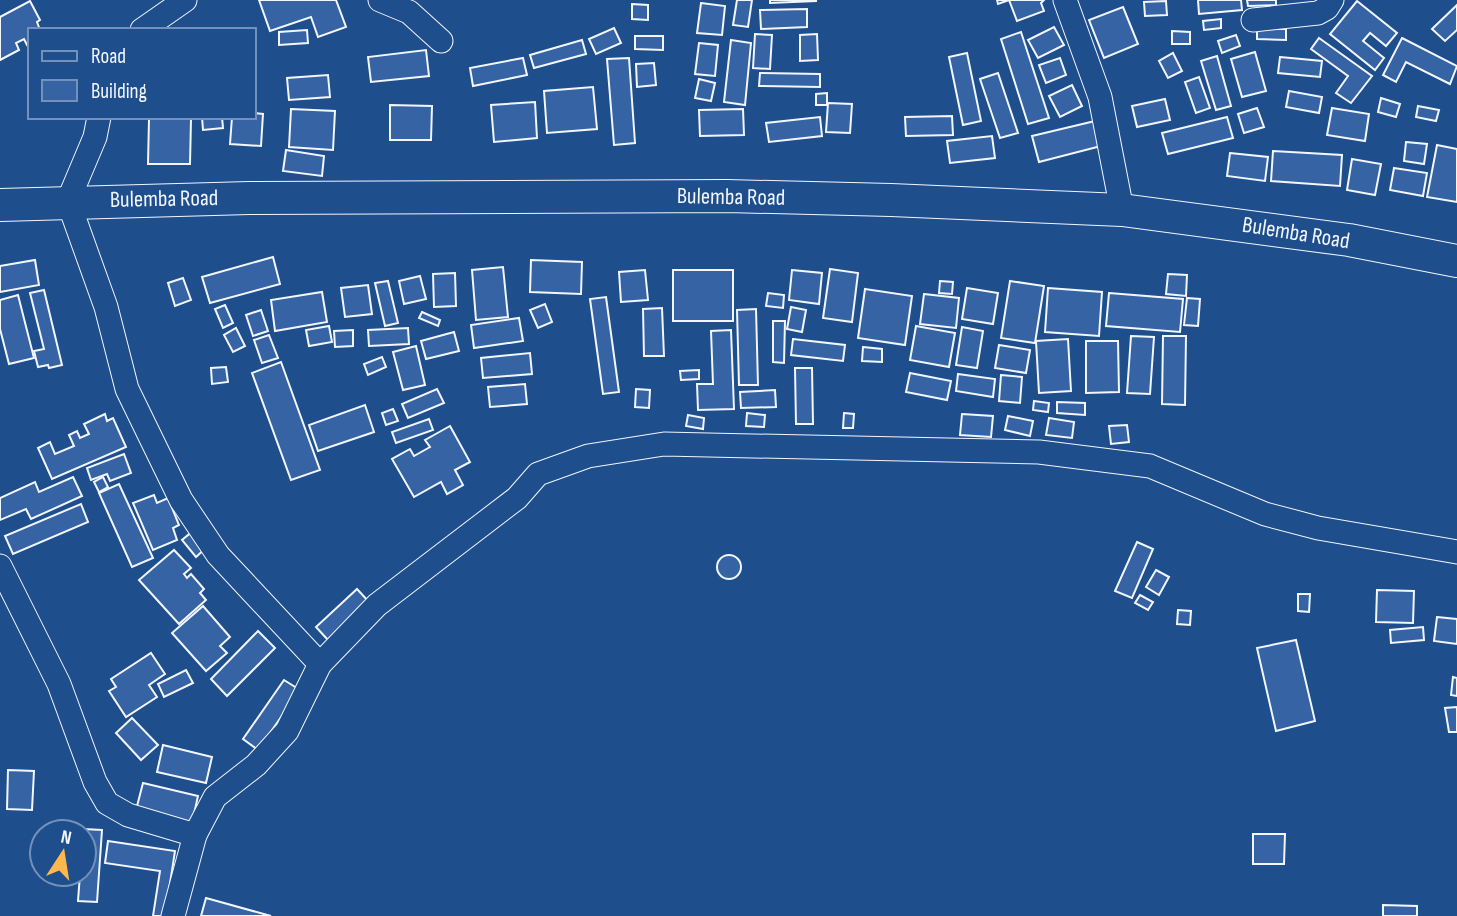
<svg xmlns="http://www.w3.org/2000/svg" width="1457" height="916" viewBox="0 0 1457 916" font-family="'Sofia Sans Condensed',sans-serif">
<rect width="100%" height="100%" fill="#1f4e8c"/>
<g fill="#3563a3" stroke="#f2f6ff" stroke-width="2">
<path d="M259,0H336L346,27L318,37L311,17L270,31Z"/>
<path d="M737,0H752L748,27L733,25Z"/>
<path d="M770,0H816V1L770,3Z"/>
<path d="M997,0H1044L1041,3L1044,11L1017,21L1009,0L998,4Z"/>
<path d="M1198,0H1241L1242,10L1199,14Z"/>
<path d="M1247,0H1276V5L1248,6Z"/>
<path d="M30,1L40,20L37,22L40,30H30V43L27,45L24,39L16,43L19,50L0,60V17Z"/>
<path d="M1166,1L1167,15L1145,16L1144,2Z"/>
<path d="M1357,1L1397,33L1386,46L1370,33L1363,41L1384,58L1375,70L1330,34Z"/>
<path d="M701,3L725,6L722,35L697,33Z"/>
<path d="M632,4L648,5V20L632,19Z"/>
<path d="M1457,5V30L1445,41L1432,29Z"/>
<path d="M1123,7L1138,44L1104,58L1089,20Z"/>
<path d="M807,9V27L761,29L760,10Z"/>
<path d="M1221,19V28L1204,30L1203,21Z"/>
<path d="M1054,27L1064,45L1038,58L1028,40Z"/>
<path d="M614,28L621,43L596,54L589,39Z"/>
<path d="M1257,29H1286V40L1257,39Z"/>
<path d="M307,30L308,43L279,45V32Z"/>
<path d="M1172,31L1190,32V44H1172Z"/>
<path d="M1021,32L1049,118L1028,124L1001,39Z"/>
<path d="M755,34L772,35L770,69L753,68Z"/>
<path d="M817,34L818,60L800,61V35Z"/>
<path d="M1236,35L1240,46L1222,53L1218,41Z"/>
<path d="M635,36H663V50L635,49Z"/>
<path d="M1319,38L1372,76L1351,103L1336,93L1348,76L1311,49Z"/>
<path d="M1402,38L1457,66L1450,84L1406,62L1396,82L1383,75Z"/>
<path d="M582,40L586,54L534,68L530,55Z"/>
<path d="M731,40L751,43L745,105L724,102Z"/>
<path d="M699,43L718,45L715,76L695,74Z"/>
<path d="M426,50L429,76L371,82L368,57Z"/>
<path d="M1255,52L1266,91L1242,97L1231,59Z"/>
<path d="M967,53L981,121L963,125L949,57Z"/>
<path d="M1173,53L1182,71L1168,78L1159,61Z"/>
<path d="M1217,56L1231,106L1216,110L1201,61Z"/>
<path d="M1280,57L1322,61L1320,77L1278,73Z"/>
<path d="M523,58L527,75L473,86L470,68Z"/>
<path d="M629,58L635,143L614,145L607,59Z"/>
<path d="M1060,58L1066,75L1046,83L1039,65Z"/>
<path d="M654,63L656,85L637,87L636,64Z"/>
<path d="M760,73L820,74V87L759,86Z"/>
<path d="M998,73L1018,133L1000,138L980,79Z"/>
<path d="M328,75L330,97L289,100L287,78Z"/>
<path d="M1199,77L1210,108L1196,113L1185,82Z"/>
<path d="M699,79L715,83L711,101L695,98Z"/>
<path d="M1072,85L1082,106L1060,117L1049,96Z"/>
<path d="M593,87L597,129L547,133L544,91Z"/>
<path d="M1289,91L1322,97L1319,113L1286,107Z"/>
<path d="M827,93V105H816V94Z"/>
<path d="M1381,98L1400,104L1396,117L1378,112Z"/>
<path d="M1165,99L1170,120L1137,127L1132,106Z"/>
<path d="M535,102L537,138L494,142L491,105Z"/>
<path d="M828,103L852,104L850,133L826,132Z"/>
<path d="M390,105L432,106L431,140H390Z"/>
<path d="M1418,106L1439,110L1436,121L1416,117Z"/>
<path d="M1257,108L1264,127L1244,133L1238,114Z"/>
<path d="M1332,108L1369,114L1365,141L1327,135Z"/>
<path d="M291,109L335,111L333,150L289,147Z"/>
<path d="M743,109L744,135L700,136L699,110Z"/>
<path d="M254,113L263,114L261,146L230,144L232,117H254Z"/>
<path d="M952,116L953,135L906,136L905,117Z"/>
<path d="M202,117H222L223,128L203,130Z"/>
<path d="M820,117L822,136L769,142L766,123Z"/>
<path d="M1227,117L1233,138L1168,154L1162,133Z"/>
<path d="M149,119H191L190,164H148Z"/>
<path d="M1095,121L1101,146L1039,162L1032,136Z"/>
<path d="M992,136L995,158L950,163L947,141Z"/>
<path d="M1406,142L1427,144L1424,164L1404,161Z"/>
<path d="M1437,145L1457,149V202L1427,197Z"/>
<path d="M286,150L324,156L322,176L283,171Z"/>
<path d="M1273,151L1342,155L1340,186L1271,181Z"/>
<path d="M1230,153L1268,157L1265,181L1227,176Z"/>
<path d="M1352,159L1381,164L1375,195L1347,190Z"/>
<path d="M1394,168L1427,173L1423,196L1390,190Z"/>
<path d="M273,257L280,284L210,303L202,277Z"/>
<path d="M35,260L39,285L0,292V266Z"/>
<path d="M531,260L582,262L581,294L530,292Z"/>
<path d="M503,267L508,317L476,320L472,270Z"/>
<path d="M830,269L858,273L852,322L823,318Z"/>
<path d="M645,270L648,300L621,302L619,272Z"/>
<rect x="673" y="270" width="60" height="51"/>
<path d="M792,270L822,273L819,304L789,300Z"/>
<path d="M455,273L456,306L434,307L433,274Z"/>
<path d="M1168,274L1187,275L1186,296L1166,294Z"/>
<path d="M420,276L426,299L404,304L399,281Z"/>
<path d="M183,278L191,300L175,306L168,283Z"/>
<path d="M388,281L398,323L385,326L375,283Z"/>
<path d="M940,281L953,282L952,294L939,293Z"/>
<path d="M1010,281L1044,286L1035,343L1001,338Z"/>
<path d="M368,285L372,314L345,317L341,288Z"/>
<path d="M967,288L998,293L993,324L962,319Z"/>
<path d="M1048,288L1102,292L1099,336L1045,332Z"/>
<path d="M865,289L912,296L905,345L858,338Z"/>
<path d="M44,290L62,365L49,368L48,365L38,367L34,351L44,349L30,293Z"/>
<path d="M322,292L327,322L275,331L271,300Z"/>
<path d="M768,293L784,295L783,308L766,306Z"/>
<path d="M1109,293L1183,299L1180,332L1106,326Z"/>
<path d="M924,294L959,298L956,328L920,324Z"/>
<path d="M18,295L34,358L9,364L0,329V300Z"/>
<path d="M606,297L619,392L603,394L590,299Z"/>
<path d="M1187,298L1200,299L1198,326L1184,325Z"/>
<path d="M545,304L552,322L538,328L530,310Z"/>
<path d="M225,305L233,323L223,328L215,309Z"/>
<path d="M791,307L806,310L802,332L787,329Z"/>
<path d="M662,308L664,356H644L643,309Z"/>
<path d="M756,309L758,385H739L737,310Z"/>
<path d="M261,310L268,331L253,336L246,315Z"/>
<path d="M422,312L440,320L438,326L419,318Z"/>
<path d="M519,318L523,341L474,348L471,325Z"/>
<path d="M773,321H785L784,363L773,362Z"/>
<path d="M329,326L332,342L309,346L306,330Z"/>
<path d="M916,326L955,333L949,367L910,360Z"/>
<path d="M962,327L983,331L977,368L956,365Z"/>
<path d="M236,328L245,346L233,352L224,335Z"/>
<path d="M408,328L409,344L369,346L368,330Z"/>
<path d="M353,330V346L335,347L334,331Z"/>
<path d="M731,330L734,409L698,410L697,384H713L711,331Z"/>
<path d="M454,332L459,351L426,359L421,341Z"/>
<path d="M269,335L278,358L262,363L254,340Z"/>
<path d="M1131,336L1154,337L1150,394L1127,393Z"/>
<path d="M1163,336H1186L1185,405L1162,404Z"/>
<path d="M793,339L845,345L843,361L791,355Z"/>
<path d="M1068,339L1071,391L1039,393L1036,341Z"/>
<path d="M1086,341H1118L1119,392L1086,393Z"/>
<path d="M999,345L1030,350L1026,373L995,368Z"/>
<path d="M416,346L425,385L403,390L393,352Z"/>
<path d="M863,347L882,349V362L862,361Z"/>
<path d="M530,353L532,374L483,378L481,358Z"/>
<path d="M382,357L386,367L368,375L364,364Z"/>
<path d="M281,362L320,470L291,480L252,373Z"/>
<path d="M226,367L228,382L212,384L211,368Z"/>
<path d="M795,368H812L813,424H796Z"/>
<path d="M699,370V379L681,380L680,371Z"/>
<path d="M910,373L951,381L947,400L906,392Z"/>
<path d="M958,374L995,379L993,397L956,391Z"/>
<path d="M1001,375L1022,377L1020,403L999,401Z"/>
<path d="M525,384L527,404L490,407L488,387Z"/>
<path d="M437,389L444,403L408,418L402,404Z"/>
<path d="M636,389L650,390L649,408L635,407Z"/>
<path d="M775,390L776,407L741,408L740,392Z"/>
<path d="M1034,401L1049,403L1048,412L1033,410Z"/>
<path d="M1057,402L1085,403V415L1057,413Z"/>
<path d="M365,405L374,432L318,451L309,425Z"/>
<path d="M393,409L398,421L386,425L382,413Z"/>
<path d="M747,413L765,415L764,427L746,426Z"/>
<path d="M844,413L854,414L853,428H843Z"/>
<path d="M105,414L107,421L113,418L126,447L52,479L38,448L50,442L55,454L74,446L69,435L77,431L80,438L89,434L84,424Z"/>
<path d="M962,414L993,416L991,437L960,435Z"/>
<path d="M688,415L704,418L703,429L686,426Z"/>
<path d="M1008,416L1033,421L1030,436L1005,430Z"/>
<path d="M1049,418L1074,422L1072,438L1046,435Z"/>
<path d="M429,419L433,430L396,443L392,432Z"/>
<path d="M1127,425L1129,442L1111,444L1109,426Z"/>
<path d="M450,426L470,462L455,470L463,485L447,494L441,482L414,497L392,459L410,449L414,456L430,447L425,440Z"/>
<path d="M124,454L131,473L110,481L107,474L91,480L87,468Z"/>
<path d="M73,477L82,496L31,519L26,509L0,520V498L35,482L39,492Z"/>
<path d="M103,477L108,487L99,492L94,482Z"/>
<path d="M119,484L153,558L132,567L99,493Z"/>
<path d="M154,495L157,503L168,498L179,525L173,528L177,540L153,550L133,503Z"/>
<path d="M81,504L88,522L13,554L5,536Z"/>
<path d="M193,531L207,547L196,557L182,540Z"/>
<path d="M1137,542L1153,549L1132,598L1115,591Z"/>
<path d="M174,550L191,568L184,574L187,578L191,574L204,589L200,593L206,600L179,624L139,580Z"/>
<circle cx="729" cy="567" r="12"/>
<path d="M1156,570L1169,577L1159,595L1146,587Z"/>
<path d="M357,589L369,602L328,640L316,627Z"/>
<path d="M1377,590L1414,591L1413,623L1376,622Z"/>
<path d="M1298,594H1310L1309,612L1298,611Z"/>
<path d="M1140,595L1153,602L1148,610L1135,603Z"/>
<path d="M203,606L230,637L220,646L227,653L206,671L172,633Z"/>
<path d="M1178,610L1191,611L1190,625L1177,624Z"/>
<path d="M1437,617L1457,619V644L1434,641Z"/>
<path d="M1423,627L1424,640L1391,643L1390,630Z"/>
<path d="M258,631L275,648L227,696L211,679Z"/>
<path d="M1296,640L1315,721L1276,731L1257,648Z"/>
<path d="M151,653L165,674L149,685L157,697L126,717L109,691L116,687L111,679Z"/>
<path d="M186,670L193,683L164,697L158,684Z"/>
<path d="M1453,677L1457,678V696L1451,695Z"/>
<path d="M284,680L300,690L258,750L243,739Z"/>
<path d="M1457,707V732H1449L1445,708Z"/>
<path d="M132,718L158,745L141,760L116,733Z"/>
<path d="M163,745L212,757L206,783L157,772Z"/>
<path d="M8,770L34,771L32,810L7,809Z"/>
<path d="M143,783L198,796L192,823L136,810Z"/>
<path d="M83,829L102,830L97,902L78,901L80,874H84Z"/>
<path d="M1253,834H1285L1284,864H1253Z"/>
<path d="M108,841L175,851L165,916H153L160,871L105,863Z"/>
<path d="M206,898L271,916H201Z"/>
<path d="M1383,905L1417,906V916H1383Z"/>
</g>
<g fill="none" stroke-linecap="round" stroke-linejoin="round">
<g stroke="#f2f6ff" stroke-width="25">
<g id="street">
<path d="M380,0L409,12L441,41"/>
<path d="M1065,0L1100,97L1122,210"/>
<path d="M1253,20L1318,13L1327,8L1332,0"/>
<path d="M142,30L185,0"/>
<path d="M99,117L95,137L68,201L106,307L127,389L181,500L218,555L320,664"/>
<path d="M0,566L59,684L95,782L107,803L128,815L195,835"/>
<path d="M173,916L195,835L215,797L256,765L287,731L320,664L377,605L517,498L538,474L588,456L664,444L1039,452L1150,466L1265,514L1318,528L1457,552"/>
</g>
</g>
<g stroke="#f2f6ff" stroke-width="34">
<path id="secondary" d="M0,205L249,198L727,196L891,200L1122,210L1349,240L1457,261"/>
</g>
<use href="#street" stroke="#1f4e8c" stroke-width="23"/>
<use href="#secondary" stroke="#1f4e8c" stroke-width="32"/>
</g>
<g text-anchor="middle" dominant-baseline="central" stroke-width="5" stroke-linejoin="round" paint-order="stroke">
<g font-size="23" fill="#f2f6ff" stroke="#1f4e8c">
<text transform="translate(731 197) rotate(1)">Bulemba Road</text>
<text transform="translate(164 199) rotate(-1)">Bulemba Road</text>
<text transform="translate(1296 233) rotate(9)">Bulemba Road</text>
</g>
</g>
<rect x="28" y="28" width="228" height="91" fill="#1f4e8c" stroke="#7391ba" stroke-width="2"/>
<rect x="42" y="51" width="35" height="10" fill="#1f4e8c" stroke="#7391ba" stroke-width="2"/>
<text x="91" y="63" font-size="21" fill="#f2f6ff">Road</text>
<rect x="42" y="80" width="35" height="21" fill="#3563a3" stroke="#7391ba" stroke-width="2"/>
<text x="91" y="98" font-size="21" fill="#f2f6ff">Building</text>
<g transform="translate(63 853) rotate(12)"><circle r="33" fill="#1f4e8c" stroke="#7391ba" stroke-width="2"/>
<path d="M0-5L12 26L0 18L-12 26Z" fill="#ffb74d"/>
<text y="-10" font-size="19" font-weight="bold" text-anchor="middle" fill="#f2f6ff">N</text>
</g>
</svg>
